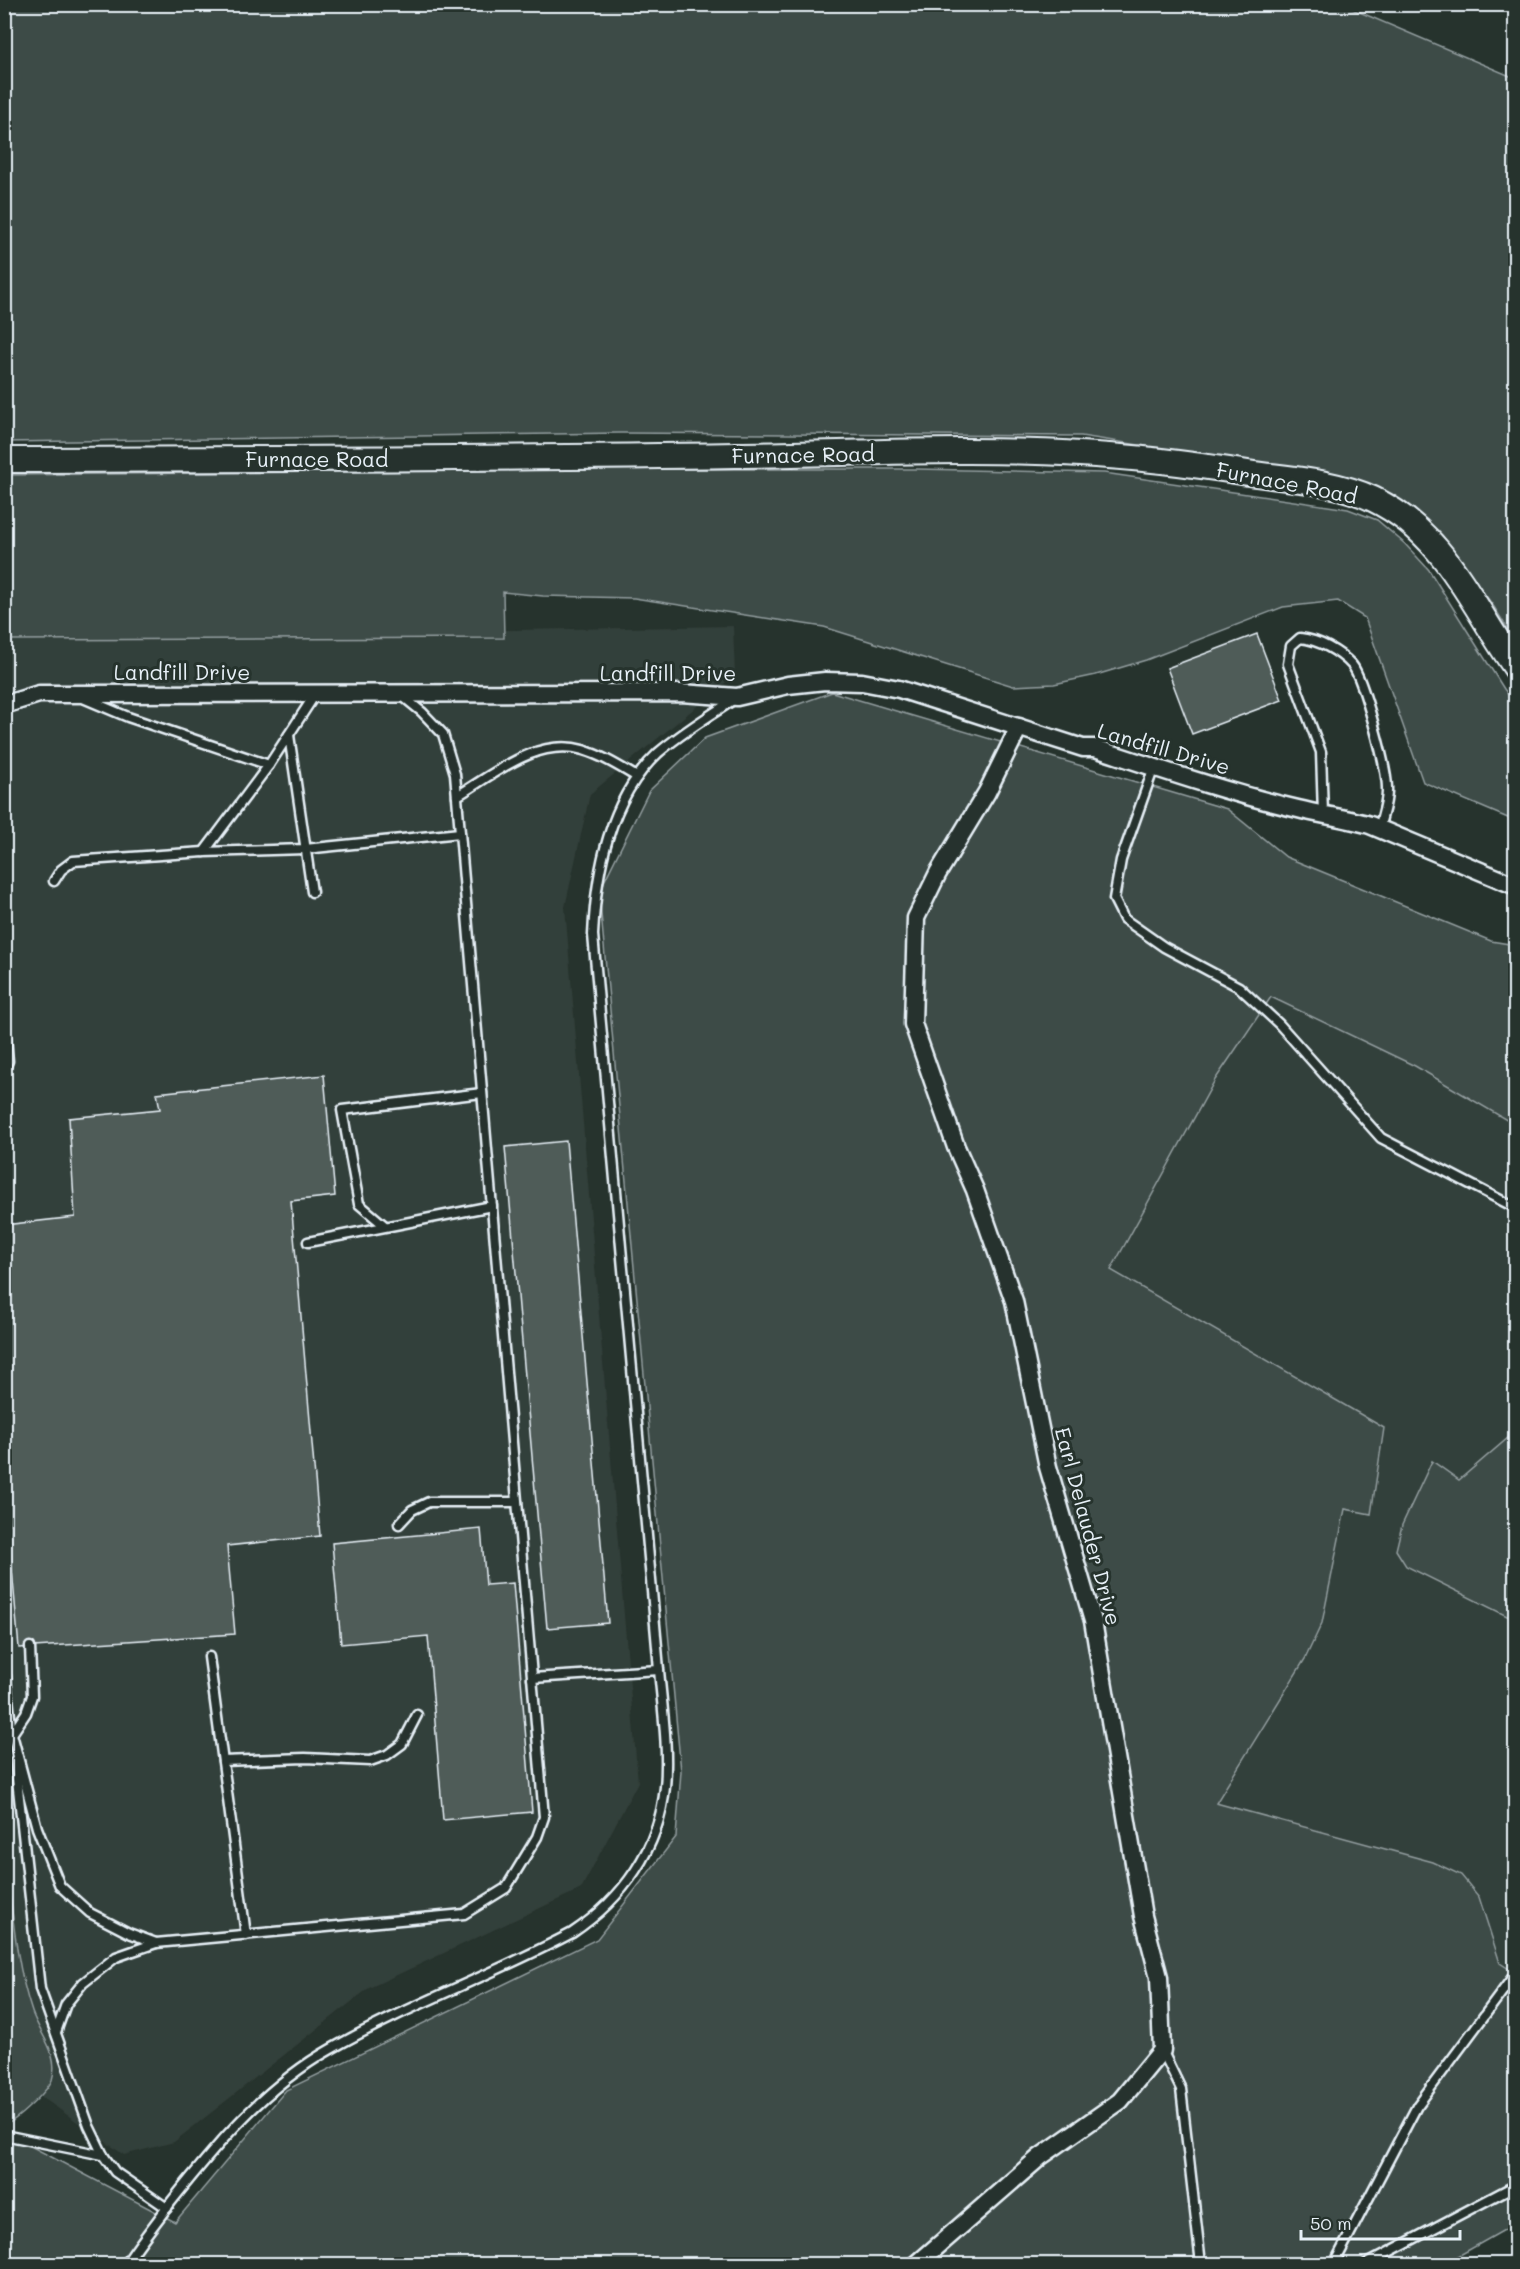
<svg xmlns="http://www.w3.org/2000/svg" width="1520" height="2269" viewBox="0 0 1520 2269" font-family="Mali,sans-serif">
<rect width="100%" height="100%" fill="#26332d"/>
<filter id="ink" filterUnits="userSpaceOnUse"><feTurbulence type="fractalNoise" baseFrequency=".0167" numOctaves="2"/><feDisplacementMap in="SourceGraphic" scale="12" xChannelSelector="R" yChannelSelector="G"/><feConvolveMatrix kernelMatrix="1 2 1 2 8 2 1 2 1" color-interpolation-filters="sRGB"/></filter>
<g filter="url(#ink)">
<g fill="#333f3a">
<path d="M733,626L735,675L590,794L565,907L638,1782L581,1889L369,1988L174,2142L124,2155L19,2081L4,1868V639Z"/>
<path d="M1271,997L1415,1066L1515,1125V1432L1459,1481L1431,1462L1406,1566L1515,1620V1973L1500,1963L1479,1897L1433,1862L1216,1803L1305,1659L1322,1623L1345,1509L1371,1514L1111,1270L1215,1080Z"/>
</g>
<g fill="#3e4b47" stroke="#939ea0" stroke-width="1.5">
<path d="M4,5H1343L1515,78V641L1494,607L1442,535L1411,512L1339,476L1081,436L621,433L5,442Z"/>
<path d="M651,469H917L1104,473L1348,509L1377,520L1405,544L1429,570L1504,689L1515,703V821L1423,782L1365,618L1338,601L1283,607L1146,660L1096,675L1054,684L1013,686L824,627L634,598L543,596L503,592L504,638L5,640V475Z"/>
<path d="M832,692L1227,809L1286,857L1491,941L1515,945V1125L1415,1066L1271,997L1215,1080L1111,1270L1384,1428L1371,1514L1345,1509L1322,1623L1305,1659L1216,1803L1433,1862L1461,1875L1479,1897L1500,1963L1515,1973V2224L1444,2264H5L4,2132L175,2222L286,2090L597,1939L676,1837L681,1771L599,892L649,791L705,738Z"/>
<path d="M1515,1432V1620L1406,1566L1396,1550L1402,1525L1432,1461L1459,1480Z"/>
<path d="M4,1845C12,1900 14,1959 32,2012C40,2035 60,2053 52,2080C47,2092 22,2114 11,2122H4Z"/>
</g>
<g fill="#505c59" stroke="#e8f1f8" stroke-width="1.5">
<path d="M1257,634L1282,700L1192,734L1167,668Z"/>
<path d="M324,1075L335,1196L291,1201L320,1536L227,1546L235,1634L19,1648L4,1480V1225L75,1217L69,1118L160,1109L157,1093Z"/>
<path d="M566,1141L608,1623L547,1628L505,1147Z"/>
<path d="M481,1529L486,1585L513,1583L532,1812L443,1820L428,1636L341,1644L332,1543Z"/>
</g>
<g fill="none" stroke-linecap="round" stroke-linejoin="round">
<g stroke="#e8f1f8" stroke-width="13">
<g id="service">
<path d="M83,698L128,717L269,765L316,693"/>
<path d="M289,735L312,892"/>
<path d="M1154,767L1121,860L1114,899L1124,919L1164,947L1239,987L1279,1024L1381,1138L1516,1208"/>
<path d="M457,796C494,774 537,737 583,750C603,756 620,767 637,777"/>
<path d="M1323,814L1321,752L1288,664L1291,646L1300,638C1319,640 1339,651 1352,665C1363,678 1387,769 1387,788C1388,801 1382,816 1379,829"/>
<path d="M204,852L269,765"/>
<path d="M54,881L61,870L73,861L204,852L305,849L460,833"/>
<path d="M4,1015L8,1061L4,1069"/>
<path d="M385,1226L359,1204L342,1110L482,1093"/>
<path d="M308,1242L492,1206"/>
<path d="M399,1524L412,1510L429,1502H517"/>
<path d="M30,1647L32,1696L26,1713L12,1734L37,1828L60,1886L90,1913L129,1933L156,1943L464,1914L506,1888L537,1837L544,1817L455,774L443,734L422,712L401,695"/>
<path d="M209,1657L246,1935"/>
<path d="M4,1659L12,1736"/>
<path d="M532,1678L659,1670"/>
<path d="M15,1761L40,1989L89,2126L103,2155L115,2172L167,2208"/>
<path d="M223,1761L305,1758L370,1761L387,1755L402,1744L417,1715"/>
<path d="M56,2032L66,2004L83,1983L116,1957L156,1943"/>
<path d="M1162,2050L1181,2089L1201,2264"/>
<path d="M4,2135L103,2155"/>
<path d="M126,2264C139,2243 156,2223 171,2202C217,2144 265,2086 331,2049C409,2005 493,1975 572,1933C623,1899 659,1849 665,1787C669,1745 661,1700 658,1658L593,935C596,871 609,799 658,753C681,733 708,717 733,700"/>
<path d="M1334,2264L1417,2106L1516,1973"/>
<path d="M1366,2264L1516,2185"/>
</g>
</g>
<g stroke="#e8f1f8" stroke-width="21">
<g id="minor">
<path d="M4,705L39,694L681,693L737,697L788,685L825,681L862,682L899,689L1083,748H1095C1162,770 1229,793 1298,809C1322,815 1346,818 1370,825L1516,886"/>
<path d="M917,2264L1040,2157L1120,2101L1162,2050L1159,1977L1143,1916L1093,1621L1048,1467L1014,1301L975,1190L956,1147L913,1024L916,918L938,873L987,792L1019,727"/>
</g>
</g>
<g stroke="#e8f1f8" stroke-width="28">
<path id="secondary" d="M4,460C248,459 492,459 735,455C850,454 966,447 1080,454C1136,457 1192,464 1248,473C1289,479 1335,481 1373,499C1446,534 1471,605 1516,668"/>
</g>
<use href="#service" stroke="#26332d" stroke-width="8"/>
<use href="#minor" stroke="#26332d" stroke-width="16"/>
<use href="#secondary" stroke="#26332d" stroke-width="24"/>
</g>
</g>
<g text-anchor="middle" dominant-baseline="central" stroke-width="6" stroke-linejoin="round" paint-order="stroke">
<g font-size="21" fill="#e8f1f8" stroke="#26332d">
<text transform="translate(803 454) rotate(-1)">Furnace Road</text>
<text x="317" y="458">Furnace Road</text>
<text transform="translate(1287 482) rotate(11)">Furnace Road</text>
<text x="182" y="671">Landfill Drive</text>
<text x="668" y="672">Landfill Drive</text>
<text transform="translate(1164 748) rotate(16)">Landfill Drive</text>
<text transform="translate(1089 1526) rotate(75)">Earl Delauder Drive</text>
</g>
</g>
<rect width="1520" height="2269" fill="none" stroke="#26332d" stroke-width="24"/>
<rect x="12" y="12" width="1496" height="2245" fill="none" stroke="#e8f1f8" stroke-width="2" filter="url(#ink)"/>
<path d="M1301 2230v9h159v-9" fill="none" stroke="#e8f1f8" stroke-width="3"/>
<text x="1310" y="2230" font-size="18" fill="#e8f1f8" stroke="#26332d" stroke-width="4.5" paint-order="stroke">50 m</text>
</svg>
